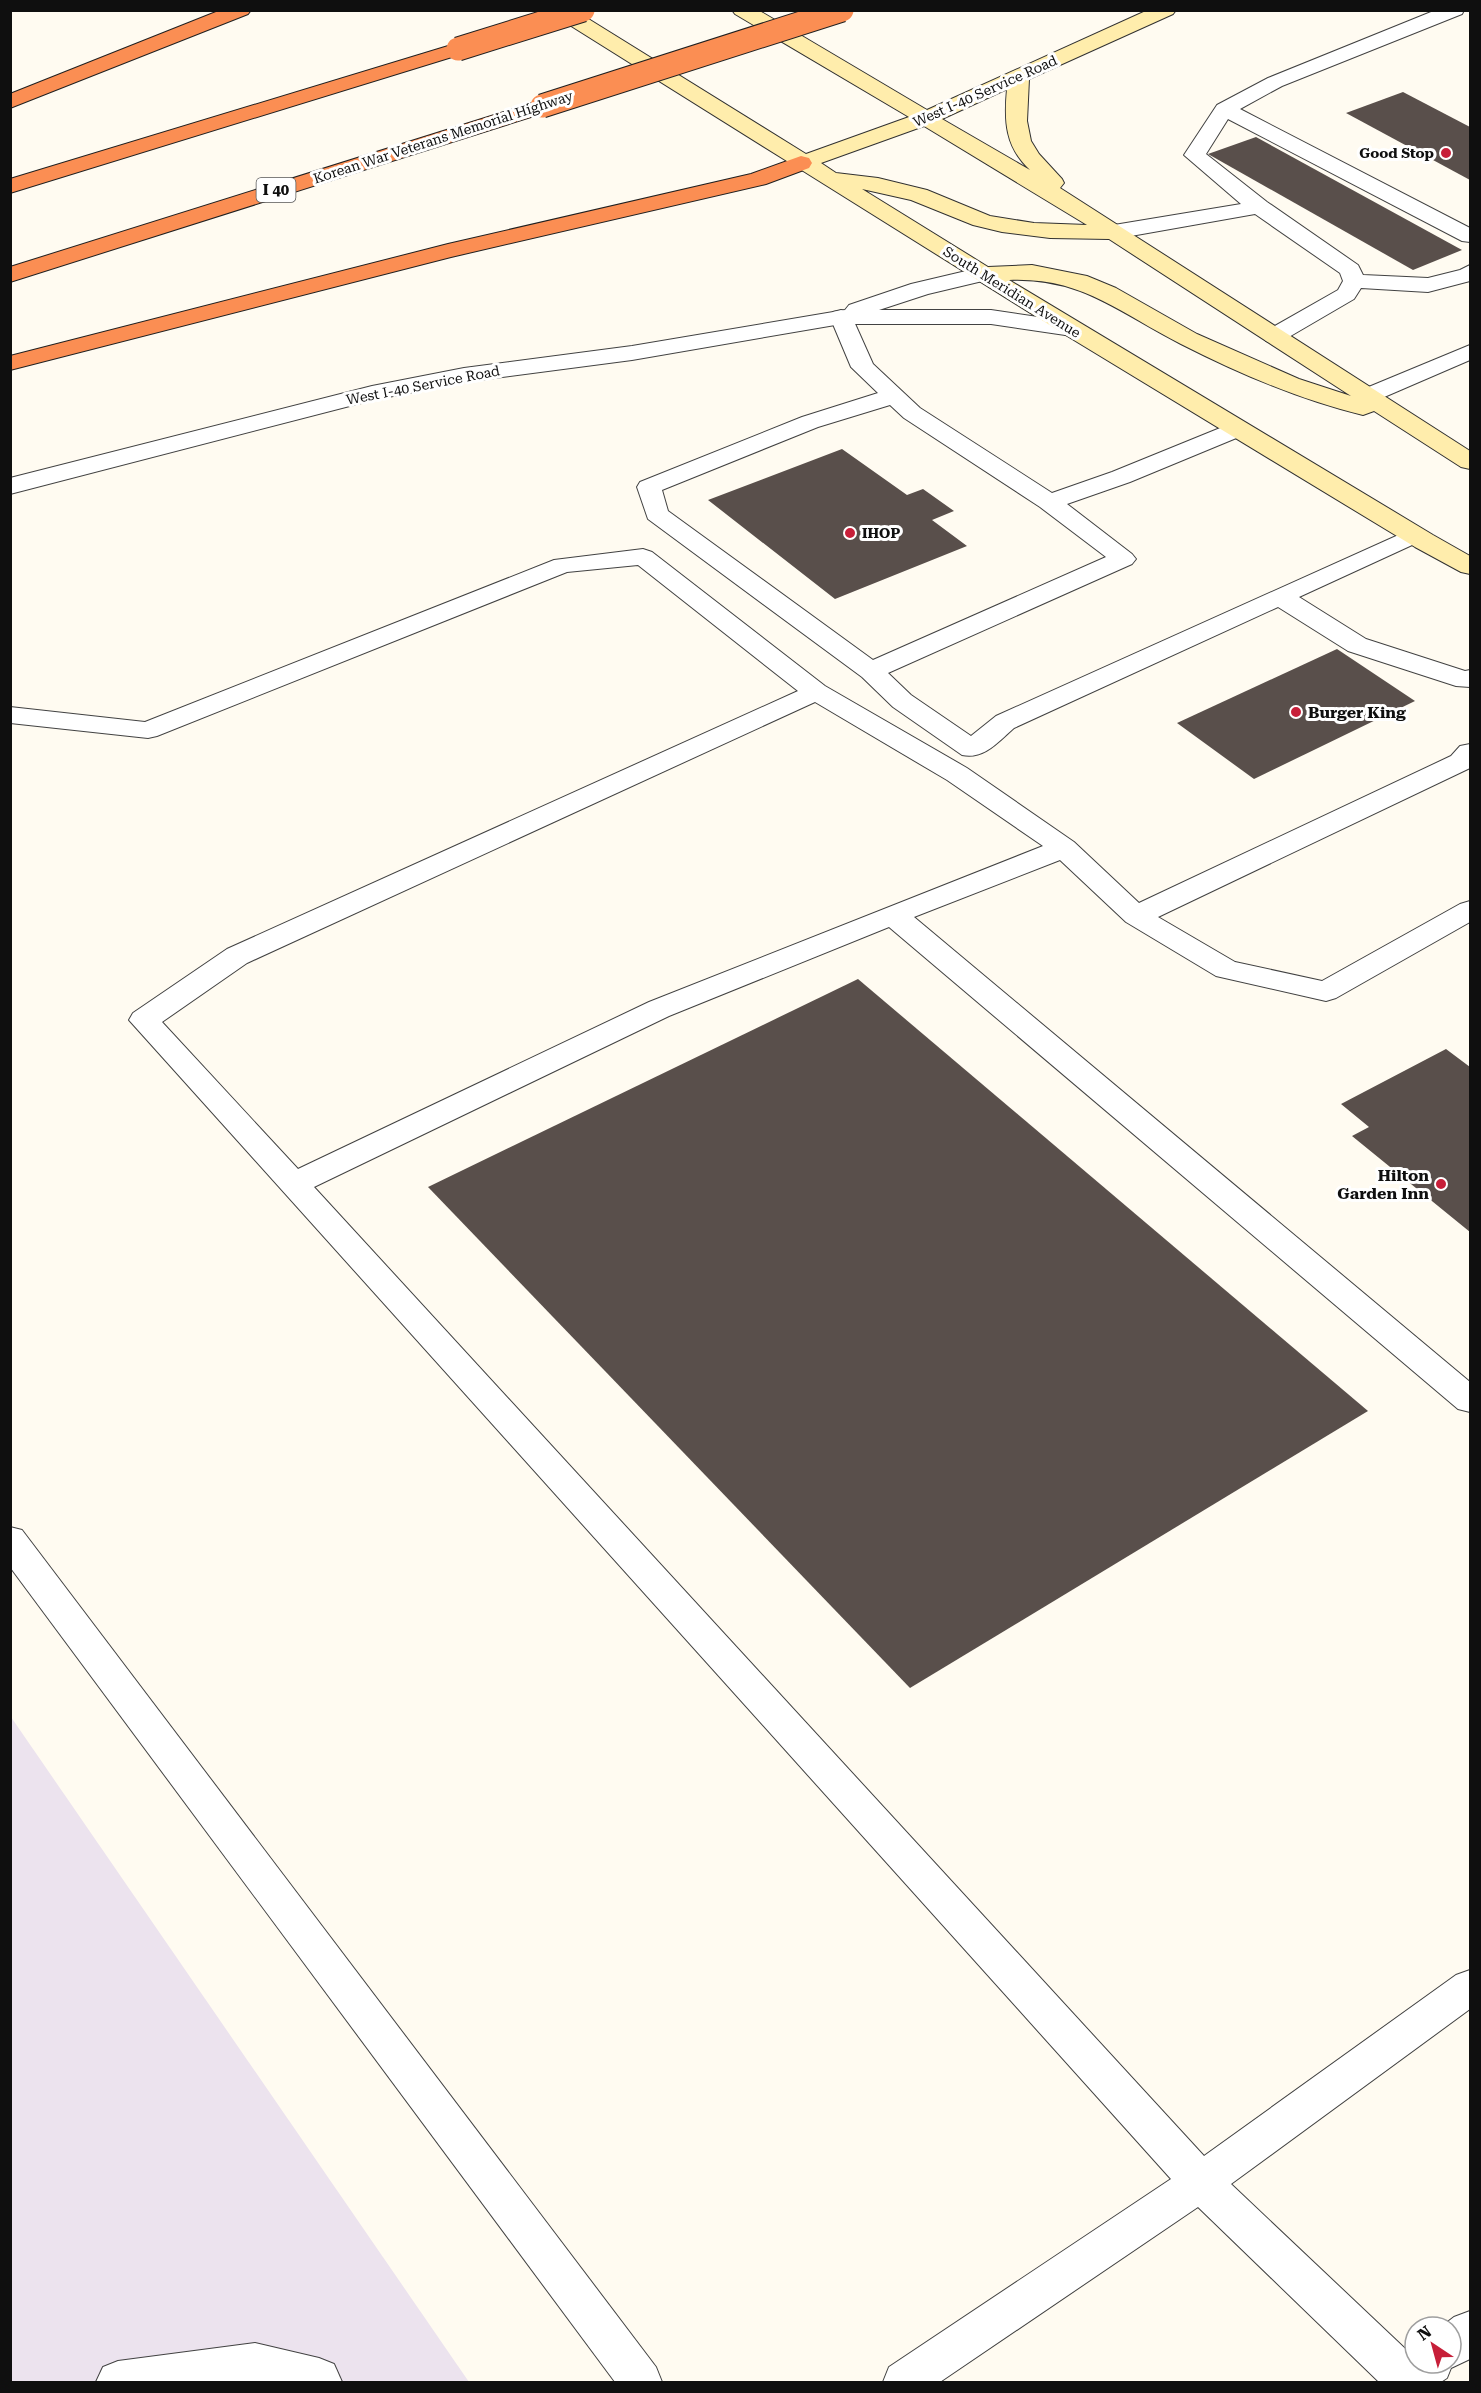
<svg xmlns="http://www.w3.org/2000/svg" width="1481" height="2393" viewBox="0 0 1481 2393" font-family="'Roboto Serif',serif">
<rect width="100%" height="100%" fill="#fffbf1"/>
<path fill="#ece3ee" d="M11,1717L469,2382H11Z"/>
<g fill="#594f4b">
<path d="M1403,92L1470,127V180L1346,113Z"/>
<path d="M1256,137L1462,250L1413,270L1208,154Z"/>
<path d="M842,449L907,495L923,489L954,511L932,520L967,546L835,599L708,500Z"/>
<path d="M1337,649L1415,701L1254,779L1177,723Z"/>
<path d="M858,979L1368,1411L910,1688L428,1187Z"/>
<path d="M1446,1049L1470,1067V1232L1352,1136L1369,1127L1341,1104Z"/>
</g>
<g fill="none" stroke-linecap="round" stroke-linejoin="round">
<g stroke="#424242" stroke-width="2">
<g id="service">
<path d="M1436,10H1464L1462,14L1282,86L1240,109L1470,228V242L1462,241L1228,119L1206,154L1267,202L1358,265L1363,275L1428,278L1460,270L1470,265V281L1428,292L1361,288L1354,299L1282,341L1274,343L1266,341L1263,336L1266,331L1338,290L1343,281L1340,273L1255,214L1114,239L1106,237L1103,232L1106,227L1114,225L1241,204L1184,155L1217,105L1268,78Z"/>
<path d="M841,310L849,312L852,317L873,364L920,408L1052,493L1112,472L1230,424L1238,422L1246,424L1250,429L1246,434L1130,482L1067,504L1132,554L1136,559L1132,564L888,673L911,695L971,736L996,716L1414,528L1423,530L1426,535L1423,540L1299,597L1366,639L1465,671L1470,670V687L1456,686L1348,651L1278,607L1014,728C999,741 984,760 962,755L893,707L862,677L648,519L637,487L640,482L802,417L878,393L851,367L830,317L833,312ZM890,405L904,418L1040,507L1106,557L873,660L668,511L662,490L818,427Z"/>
<path d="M1470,345V360L1375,401L1367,403L1359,401L1355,396L1359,391Z"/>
<path d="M643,549L652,552L825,686L967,768L1074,842L1139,903L1451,756L1460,746L1470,744V768L1158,917L1235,962L1322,981L1460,904L1470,901V922L1336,998L1326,1001L1216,976L1126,922L1060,860L914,917L1470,1382V1412L1458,1409L889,927L669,1016L314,1187L1204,2156L1456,1975L1470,1970V2009L1231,2184L1415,2358V2363L1423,2366L1429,2382H1379L1198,2207L940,2382H883L889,2367L1171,2179L129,1020L133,1013L227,949L798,691L638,565L567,572L157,736L148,738L10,723V707L145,722L554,560ZM815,702L947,780L1043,846L649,1002L298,1169L162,1022L247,963Z"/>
<path d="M10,1527L22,1530L656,2367L662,2382H615L10,1567Z"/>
<path d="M255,2343L319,2358L334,2364L342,2382H96L103,2367L118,2361Z"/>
</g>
</g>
<g stroke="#424242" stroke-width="2">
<g id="tertiary">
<path d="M983,267L991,269L995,274L991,279L928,294L879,310H991L1072,322L1080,324L1084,329L1080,334L1072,336L991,324H841L632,360L464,382L373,400L10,494V478L372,386L464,368L632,346L845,310L849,305L911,284Z"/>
<path d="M1470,2311V2359L1451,2368L1447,2378L1441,2382H1383L1389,2367L1415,2348V2363H1451V2327H1441L1454,2317Z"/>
</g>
</g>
<g stroke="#313131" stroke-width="2">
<path id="secondary" d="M549,10H574L806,154L909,117L735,14L732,10H758L927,110L1148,10H1176L1173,14L1029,79L1027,121L1031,141L1039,154L1062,179L1064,183L1060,188L1470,451V469L1461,467L1374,411L1363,415C1300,400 1238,373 1181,344C1119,313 1083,277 1009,280L1433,535L1470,556V574L1461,572L1415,547L1064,334L800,169L793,168L790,163L552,14ZM1007,89C1004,121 1005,147 1030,170L942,119ZM924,126L1087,225L1034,223L990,216L927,190L878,178L836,173L821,163ZM862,189L911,200L973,225L1002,232L1050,238L1109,239L1351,396L1299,379L1197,334L1116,288L1087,276L1032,265L988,267Z"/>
</g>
<g stroke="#202020" stroke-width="2">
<g id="motorway">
<path d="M221,10H251L248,14L10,108V94Z"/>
<path d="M458,43L465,45L469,49L465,53L10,193V179Z"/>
<path d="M542,100L550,101L553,106L550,111L10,282V267Z"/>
<path d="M801,156L809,158L812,163L809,168L766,184L451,257L10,370V356L448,244L751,174Z"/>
</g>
</g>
<use href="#service" fill="#fff" fill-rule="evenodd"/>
<use href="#tertiary" fill="#fff" fill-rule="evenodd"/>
<use href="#secondary" fill="#ffedac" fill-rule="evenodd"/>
<use href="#motorway" fill="#fb8e53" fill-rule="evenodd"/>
<g stroke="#202020" stroke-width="25" stroke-linecap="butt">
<g id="motorway-bridge">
<path d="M458,49L583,10"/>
<path d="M542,106L842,10"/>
</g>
</g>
<use href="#motorway-bridge" stroke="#fb8e53" stroke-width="23"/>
</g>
<g fill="#c71f39" stroke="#fff" stroke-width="2">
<circle cx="1446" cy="153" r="6"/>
<circle cx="850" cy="533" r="6"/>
<circle cx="1296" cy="712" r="6"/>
<circle cx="1441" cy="1184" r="6"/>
</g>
<g text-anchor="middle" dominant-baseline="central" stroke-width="6" stroke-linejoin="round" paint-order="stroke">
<g font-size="14" fill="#0f0f0f" stroke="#fff">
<text transform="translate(985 91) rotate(-24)">West I-40 Service Road</text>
<text transform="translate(443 137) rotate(-18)">Korean War Veterans Memorial Highway</text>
<text transform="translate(1012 292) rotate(32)">South Meridian Avenue</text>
<text transform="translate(423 385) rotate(-11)">West I-40 Service Road</text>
</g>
<g font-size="14" font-weight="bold" fill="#0f0f0f" stroke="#fff" text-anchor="end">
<text x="1434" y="153">Good Stop</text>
<text x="862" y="533" text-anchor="start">IHOP</text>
</g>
<rect fill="#fff" stroke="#575757" stroke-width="1.5" x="256.5" y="178" width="39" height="24" rx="4.5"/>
<g font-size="15" font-weight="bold" fill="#0f0f0f">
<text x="276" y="190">I 40</text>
</g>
<g font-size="16" font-weight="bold" fill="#0f0f0f" stroke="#fff" text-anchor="start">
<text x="1308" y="712">Burger King</text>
<text x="1429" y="1175" text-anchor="end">Hilton<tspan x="1429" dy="18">Garden Inn</tspan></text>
</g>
</g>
<rect width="1481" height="2393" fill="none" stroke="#0f0f0f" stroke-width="24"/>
<g transform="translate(1433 2345) rotate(324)"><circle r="28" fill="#ffffff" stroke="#9f9f9f" stroke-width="1.5"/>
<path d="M0-4.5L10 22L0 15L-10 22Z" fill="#c71f39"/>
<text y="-9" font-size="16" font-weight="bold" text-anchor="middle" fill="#0f0f0f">N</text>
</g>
</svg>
